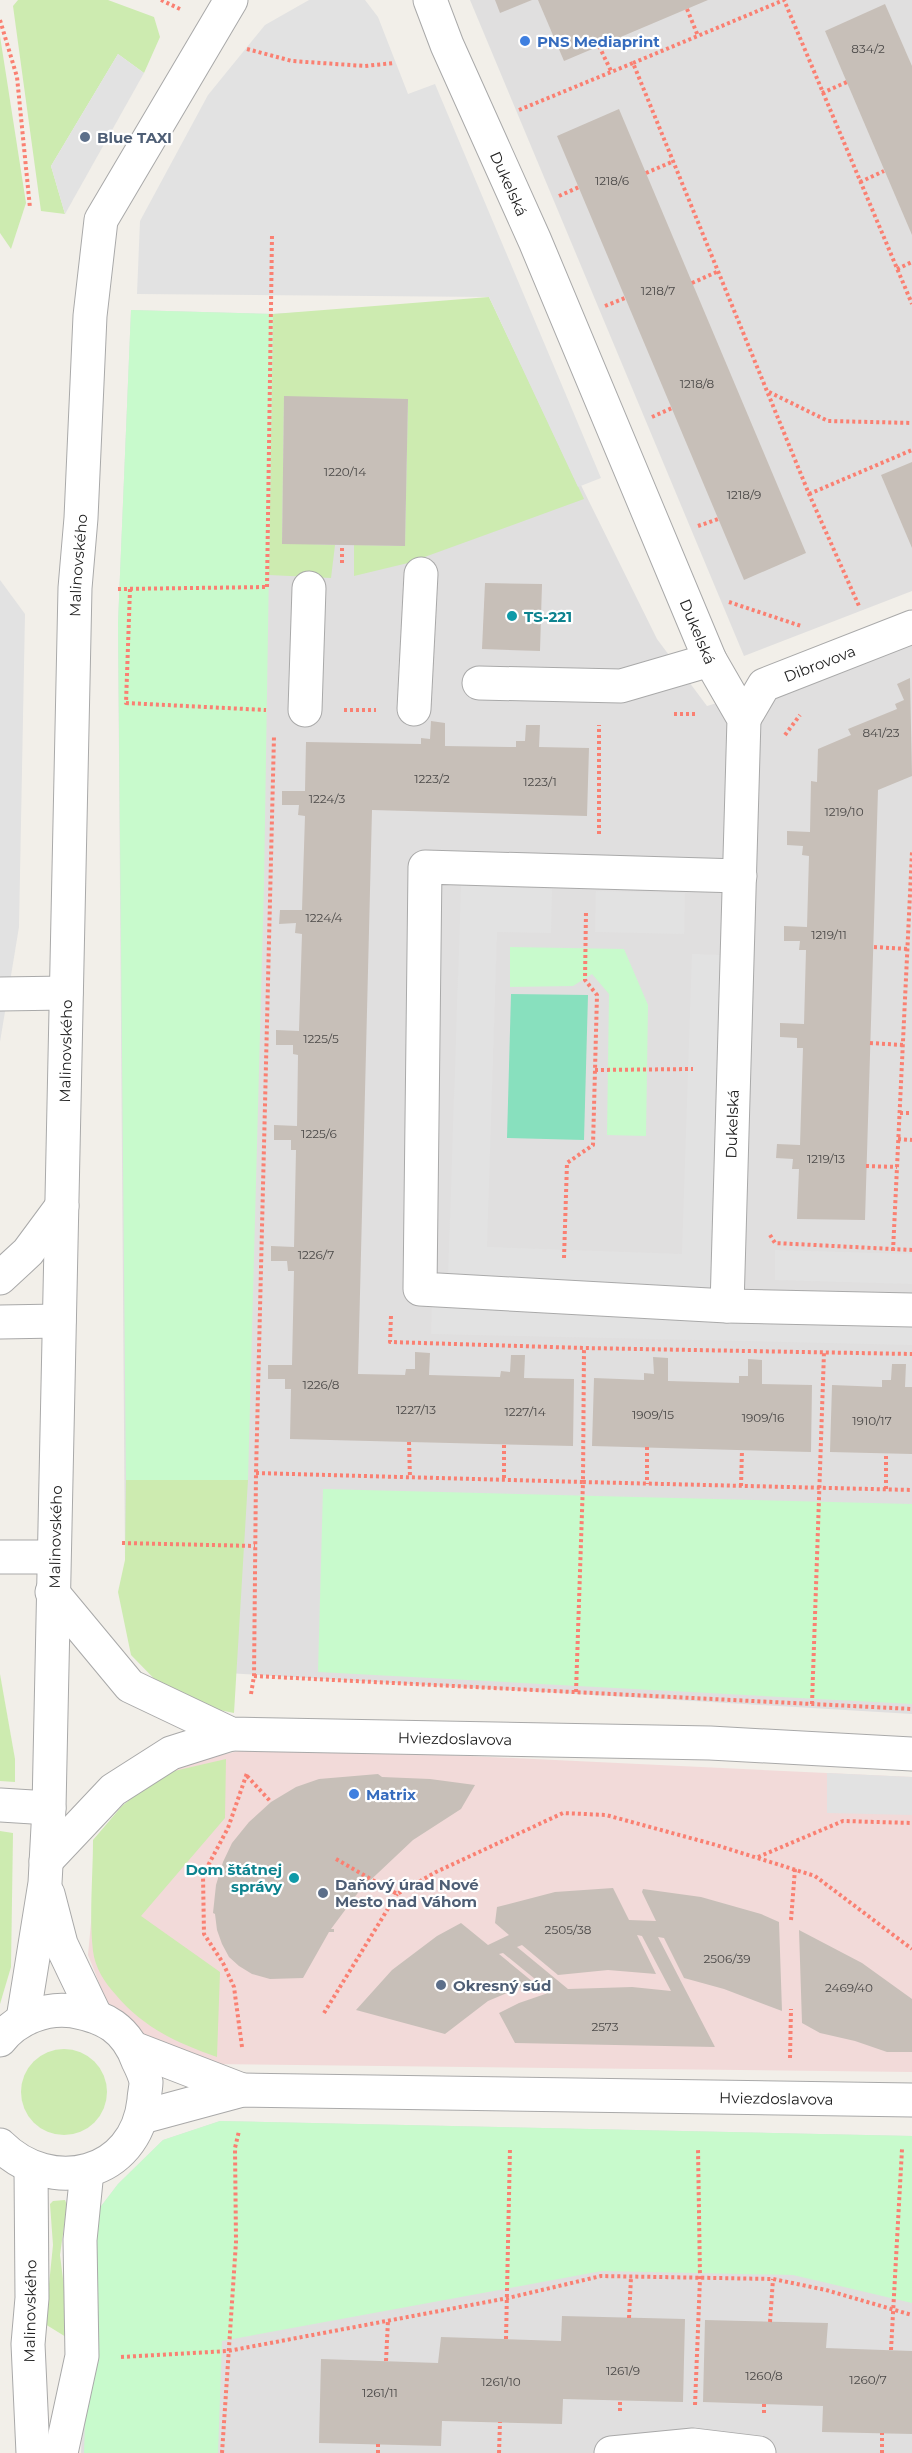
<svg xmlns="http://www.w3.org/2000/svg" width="912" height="2453" viewBox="0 0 912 2453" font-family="Montserrat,sans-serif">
<rect width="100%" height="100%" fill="#f2efe9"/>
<g fill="#e0dfdf">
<path d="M470,0H912V591L744,656Z"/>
<path d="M490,301L657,639L707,706L912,645V1714L159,1669L125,1560L118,623L131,310L273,314Z"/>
<path d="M220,2121L912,2136V2453H81L92,2218L118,2184L163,2140Z"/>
</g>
<path fill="#f2dad9" d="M259,1746L912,1777V2072L207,2064L115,2023L88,1955L99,1836L163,1769Z"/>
<g fill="#cdebb0">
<path d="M18,0H108L154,17L160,37L144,73L118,54L51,166L65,214L41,211L13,6Z"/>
<path d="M0,36L26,203L11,249L0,233Z"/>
<path d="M489,297L584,499L408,563L354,576V545L405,546L408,399L284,397L282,543L335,545L331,578L269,575L273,314Z"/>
<path d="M126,1480H248L234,1713L176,1701L131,1655L118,1592L125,1560Z"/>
<path d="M0,1674L15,1759V1782L0,1781Z"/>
<path d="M226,1759L225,1818L141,1916L220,1972L217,2057C177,2043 144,2028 116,1995C105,1983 95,1968 93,1951C89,1918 93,1874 93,1840L122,1806L161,1774Z"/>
<path d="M0,1831L13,1833L11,1967L0,2004Z"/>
<circle cx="64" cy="2092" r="43"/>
<path d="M65,2200L67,2205L60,2255L70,2335L66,2337L45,2324L53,2245L50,2204L53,2201Z"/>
</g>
<g fill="#c8facc">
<path d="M131,310L273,314L264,884L248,1480H126L118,623Z"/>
<path d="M510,947L624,949L648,1005L646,1136L607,1135L609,994L592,974L573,986L510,987Z"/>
<path d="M323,1489L912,1504V1704L318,1672Z"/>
<path d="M220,2121L912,2136V2303L793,2275L602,2271L222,2341L218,2453H84L92,2218L118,2184L163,2140Z"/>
</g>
<path fill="#88e0be" d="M511,994L588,995L584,1140L507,1138Z"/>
<g fill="#e2e2e2">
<path d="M309,0H365L378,17L408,94L435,84L601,478L578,487L489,297L137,294L140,221L208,95L265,25Z"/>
<path d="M118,54L144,73L65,214L51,166Z"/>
<path d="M0,580L25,614L19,927L0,1042Z"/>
<path d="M461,886L552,889L551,933L497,932L487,1247L682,1254L692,954L724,955L713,1288L448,1279Z"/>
<path d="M596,891L685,893L684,934L595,932Z"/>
<path d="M775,1250L912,1254V1284L775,1280Z"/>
<path d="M432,1307L912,1319V1345L431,1334Z"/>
<path d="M827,1773L912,1777V1815L827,1813Z"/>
</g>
<g fill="#c7bfb8" fill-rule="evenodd">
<path d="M495,0H532L500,13Z"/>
<path d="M538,0H708L564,61Z"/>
<path d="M885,4L912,66V235L825,31Z"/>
<path d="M619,109L806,553L744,580L557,136Z"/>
<path d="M284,396L408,399L405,546L282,544Z"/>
<path d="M912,462V548L881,475Z"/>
<path d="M485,583L542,584L540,651L482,649Z"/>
<path d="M910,678L912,776L878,790L865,1220L797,1219L799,1169H792L793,1159L776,1158L777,1144L800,1145L803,1048H797V1038L780,1037V1023L804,1024L806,950H799L800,941H784V926L807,927L809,856L802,855L803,846L787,845V831L810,832L811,781L817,782L818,749L851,735L848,729L897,709L895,704L904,700L897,684Z"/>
<path d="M431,721L445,723V746L516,747V741H525L526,725H540L539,747L589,748L587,816L372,810L358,1374L405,1375L406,1369H415V1352L430,1353L429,1375L500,1377L501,1371L510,1372L511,1355H525L524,1378L574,1379L573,1446L290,1439L291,1389H285V1379H268V1365H292L294,1271H288L287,1261H271V1246L294,1247L296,1150H291V1140H274V1125L297,1126L298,1055L293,1054V1045H276V1030L299,1031L302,934L295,933L296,923L279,924L280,910H302L305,816L298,815L299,805H282V791H305L306,742L421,744V738L430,739Z"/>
<path d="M653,1357L668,1358V1381L739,1383V1376H748V1359L762,1360V1384L812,1385L811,1452L592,1446L594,1378L644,1380V1373L654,1374Z"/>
<path d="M892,1364H906L905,1387H912V1454L830,1452L832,1385L882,1387V1380H891Z"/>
<path d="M378,1774L382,1777L430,1779L475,1785L461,1809L413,1840L360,1890L331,1929H334V1932H329L303,1978L270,1979L252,1974L239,1966L229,1957L222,1944L217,1930L215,1914L213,1913L216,1885L223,1862L232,1843L249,1822L271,1802L296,1787L319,1779Z"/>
<path d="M613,1888L629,1920L656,1921L642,1892L643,1889L701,1897L761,1914L779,1922L782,2011L724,1989L684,1978L664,1938L658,1937L715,2047L515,2043L499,2013L519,2003L551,1992L503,1953L499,1954L533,1982L488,2001L445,2034L356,2010L392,1970L437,1936L461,1923L488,1945L509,1935L495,1923L497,1907L555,1892ZM637,1935L642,1936L671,1991L632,1987L568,1989L517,1947L522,1945L558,1975L608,1970L656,1974Z"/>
<path d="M799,1930L862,1963L912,1999V2052H887L855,2041L820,2033L802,2023Z"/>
<path d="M562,2316L685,2319L683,2402L563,2399L562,2424L442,2421L441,2446L319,2443L321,2359L438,2363L441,2337L561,2341Z"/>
<path d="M705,2320L828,2323L826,2348L912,2351V2434L822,2432L823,2406L703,2402Z"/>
</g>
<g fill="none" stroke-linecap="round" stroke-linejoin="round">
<g stroke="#a9a9a9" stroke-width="35">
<g id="minor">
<path id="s1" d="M430,0L447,45L535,241L710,660L744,719L727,1306"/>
<path d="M479,683L621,686L710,660"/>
<path d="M414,709L421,574"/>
<path d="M305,710L309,588"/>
<path id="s2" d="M744,719L764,685L912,627"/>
<path d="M740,876L425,867L420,1289L727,1306L912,1310"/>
<path d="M0,994L66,993"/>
<path d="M0,1278L28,1252L62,1206"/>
<path d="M0,1322L59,1321"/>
<path d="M0,1557H53"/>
<path id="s3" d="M52,1592L130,1686L231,1734L710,1743L912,1754"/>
<path d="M0,1805L49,1808"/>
<path d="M46,1861L113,1790L171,1753L231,1734"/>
<path d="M48,1894L61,1944L95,2015"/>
<path id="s4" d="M23,2019L45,1883L49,1808L75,588L81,518L90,316L101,220L231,0"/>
<path d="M0,2040C17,2018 47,2007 73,2011C105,2017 126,2028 138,2061C141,2067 145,2075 146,2082C146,2088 144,2095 144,2100C136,2176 51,2196 0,2145"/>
<path d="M133,2048L242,2090"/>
<path id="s5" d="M142,2117L242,2090L912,2100"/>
<path d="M31,2168L32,2298L28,2344L33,2453"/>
<path d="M61,2453L82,2356L80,2240L87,2171"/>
<path d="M611,2453L693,2445L759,2453"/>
</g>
</g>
<g stroke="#fa8072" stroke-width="4" stroke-dasharray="3 3" stroke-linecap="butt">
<path d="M161,0L180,9"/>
<path d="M687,9L698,36"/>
<path d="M0,20L17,77L30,208"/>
<path d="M599,46L611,71"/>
<path d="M247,49L292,61L365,66L394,63"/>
<path d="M633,63L784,0L912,304"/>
<path d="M822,93L847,82"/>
<path d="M519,110L633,63L809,494L859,606"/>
<path d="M646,173L674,161"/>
<path d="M860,182L884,171"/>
<path d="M559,196L579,187"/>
<path d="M897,269L912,262"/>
<path d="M692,283L719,271"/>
<path d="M605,306L625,298"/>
<path d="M769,392L828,421L912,423"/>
<path d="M652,417L672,408"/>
<path d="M809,494L912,450"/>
<path d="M698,526L718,519"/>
<path d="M342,563V545"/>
<path d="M267,587L272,236"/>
<path d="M118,589L267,587"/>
<path d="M130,589L126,703L266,710"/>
<path d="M729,602L801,626"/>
<path d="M344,710H376"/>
<path d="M674,714H697"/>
<path d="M785,735L800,715"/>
<path d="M599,834V725"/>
<path d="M874,947L908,949"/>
<path d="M870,1043L903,1045"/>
<path d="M595,1070L693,1069"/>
<path d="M900,1113H912"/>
<path d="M898,1139L912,1140"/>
<path d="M866,1166L897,1167"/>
<path d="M770,1235L775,1243L912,1250"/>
<path d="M893,1251L912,852"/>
<path d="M564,1258L567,1163L593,1145L597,995L585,980L586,911"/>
<path d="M391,1316L390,1342L584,1348L912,1354"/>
<path d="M409,1442L410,1478"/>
<path d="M504,1445V1480"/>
<path d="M647,1447V1484"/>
<path d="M256,1473L583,1482L584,1348"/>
<path d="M741,1486L742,1450"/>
<path d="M886,1489V1453"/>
<path d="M122,1543L255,1546"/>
<path d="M254,1676L912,1709"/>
<path d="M576,1692L583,1482L912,1490"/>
<path d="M251,1694L254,1676L256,1473L274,736"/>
<path d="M812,1704L824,1352"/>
<path d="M247,1776L271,1802"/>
<path d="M758,1857L843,1821L912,1823"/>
<path d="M336,1859L397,1894L436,1872L563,1813L606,1815L716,1845L815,1876L912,1949"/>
<path d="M791,1920L795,1869"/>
<path d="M324,2013L397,1894"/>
<path d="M242,2047L234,1987L223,1963L204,1934L203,1875L228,1828L247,1773"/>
<path d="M790,2058L791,2009"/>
<path d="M629,2318L631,2277"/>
<path d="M770,2322L773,2279"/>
<path d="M506,2339L510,2148"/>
<path d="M891,2350L902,2149"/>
<path d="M121,2357L228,2351L508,2298L601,2276L773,2279L826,2290L912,2315"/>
<path d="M386,2361L388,2320"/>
<path d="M695,2405L700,2278L698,2148"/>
<path d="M620,2411V2400"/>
<path d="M764,2413V2404"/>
<path d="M222,2453L236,2242L235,2148L239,2131"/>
<path d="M378,2453V2444"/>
<path d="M499,2453L500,2422"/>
<path d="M882,2453V2433"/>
</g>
<use href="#minor" stroke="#fff" stroke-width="33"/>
</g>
<g fill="#3f7fe0" stroke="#fff" stroke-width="2">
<circle cx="525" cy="41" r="6"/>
<circle cx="354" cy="1794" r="6"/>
</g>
<g fill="#5c6f8a" stroke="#fff" stroke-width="2">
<circle cx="85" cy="137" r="6"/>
<circle cx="323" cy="1893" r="6"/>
<circle cx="441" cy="1985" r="6"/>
</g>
<g fill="#0f9aa8" stroke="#fff" stroke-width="2">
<circle cx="512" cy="616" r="6"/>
<circle cx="294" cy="1878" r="6"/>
</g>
<g text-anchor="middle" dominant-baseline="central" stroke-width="4.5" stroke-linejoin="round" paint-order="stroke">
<g font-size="12" fill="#4b4948">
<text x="868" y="48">834/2</text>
<text x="612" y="180">1218/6</text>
<text x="658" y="290">1218/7</text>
<text x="697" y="383">1218/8</text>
<text x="345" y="471">1220/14</text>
<text x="744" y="494">1218/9</text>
<text x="881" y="732">841/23</text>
<text x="432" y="778">1223/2</text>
<text x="540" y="781">1223/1</text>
<text x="327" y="798">1224/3</text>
<text x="844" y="811">1219/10</text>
<text x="324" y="917">1224/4</text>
<text x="829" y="934">1219/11</text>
<text x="321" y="1038">1225/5</text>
<text x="319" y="1133">1225/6</text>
<text x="826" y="1158">1219/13</text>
<text x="316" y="1254">1226/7</text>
<text x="321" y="1384">1226/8</text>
<text x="416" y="1409">1227/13</text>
<text x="525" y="1411">1227/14</text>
<text x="653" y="1414">1909/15</text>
<text x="763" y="1417">1909/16</text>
<text x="872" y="1420">1910/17</text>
<text x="568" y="1929">2505/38</text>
<text x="727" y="1958">2506/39</text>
<text x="849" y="1987">2469/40</text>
<text x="605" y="2026">2573</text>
<text x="623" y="2370">1261/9</text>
<text x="764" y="2375">1260/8</text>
<text x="868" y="2379">1260/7</text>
<text x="501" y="2381">1261/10</text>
<text x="380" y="2392">1261/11</text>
</g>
<g font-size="15" font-weight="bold" fill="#366cbe" stroke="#fff" text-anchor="start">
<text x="537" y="41">PNS Mediaprint</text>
<text x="366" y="1794">Matrix</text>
</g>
<g font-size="15" font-weight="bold" fill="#4e5e75" stroke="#fff" text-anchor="start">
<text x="97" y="137">Blue TAXI</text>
<text x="335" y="1884">Daňový úrad Nové<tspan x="335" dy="17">Mesto nad Váhom</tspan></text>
<text x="453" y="1985">Okresný súd</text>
</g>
<g font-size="15" fill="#222" stroke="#fff">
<text stroke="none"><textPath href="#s1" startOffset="200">Dukelská</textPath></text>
<text stroke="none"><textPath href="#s4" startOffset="1456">Malinovského</textPath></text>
<text stroke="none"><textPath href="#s1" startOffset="686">Dukelská</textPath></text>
<text stroke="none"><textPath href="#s2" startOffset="99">Dibrovova</textPath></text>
<text stroke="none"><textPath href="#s4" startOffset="970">Malinovského</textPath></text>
<text transform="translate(732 1124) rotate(-88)">Dukelská</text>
<text stroke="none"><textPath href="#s4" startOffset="484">Malinovského</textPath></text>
<text stroke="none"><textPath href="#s3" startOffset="458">Hviezdoslavova</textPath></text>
<text stroke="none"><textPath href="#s5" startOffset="638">Hviezdoslavova</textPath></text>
<text transform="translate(30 2311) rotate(-89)">Malinovského</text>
</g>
<g font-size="15" font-weight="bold" fill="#0d838f" stroke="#fff" text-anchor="start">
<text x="524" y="616">TS-221</text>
<text x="282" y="1869" text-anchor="end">Dom štátnej<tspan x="282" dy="17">správy</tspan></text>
</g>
</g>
</svg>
